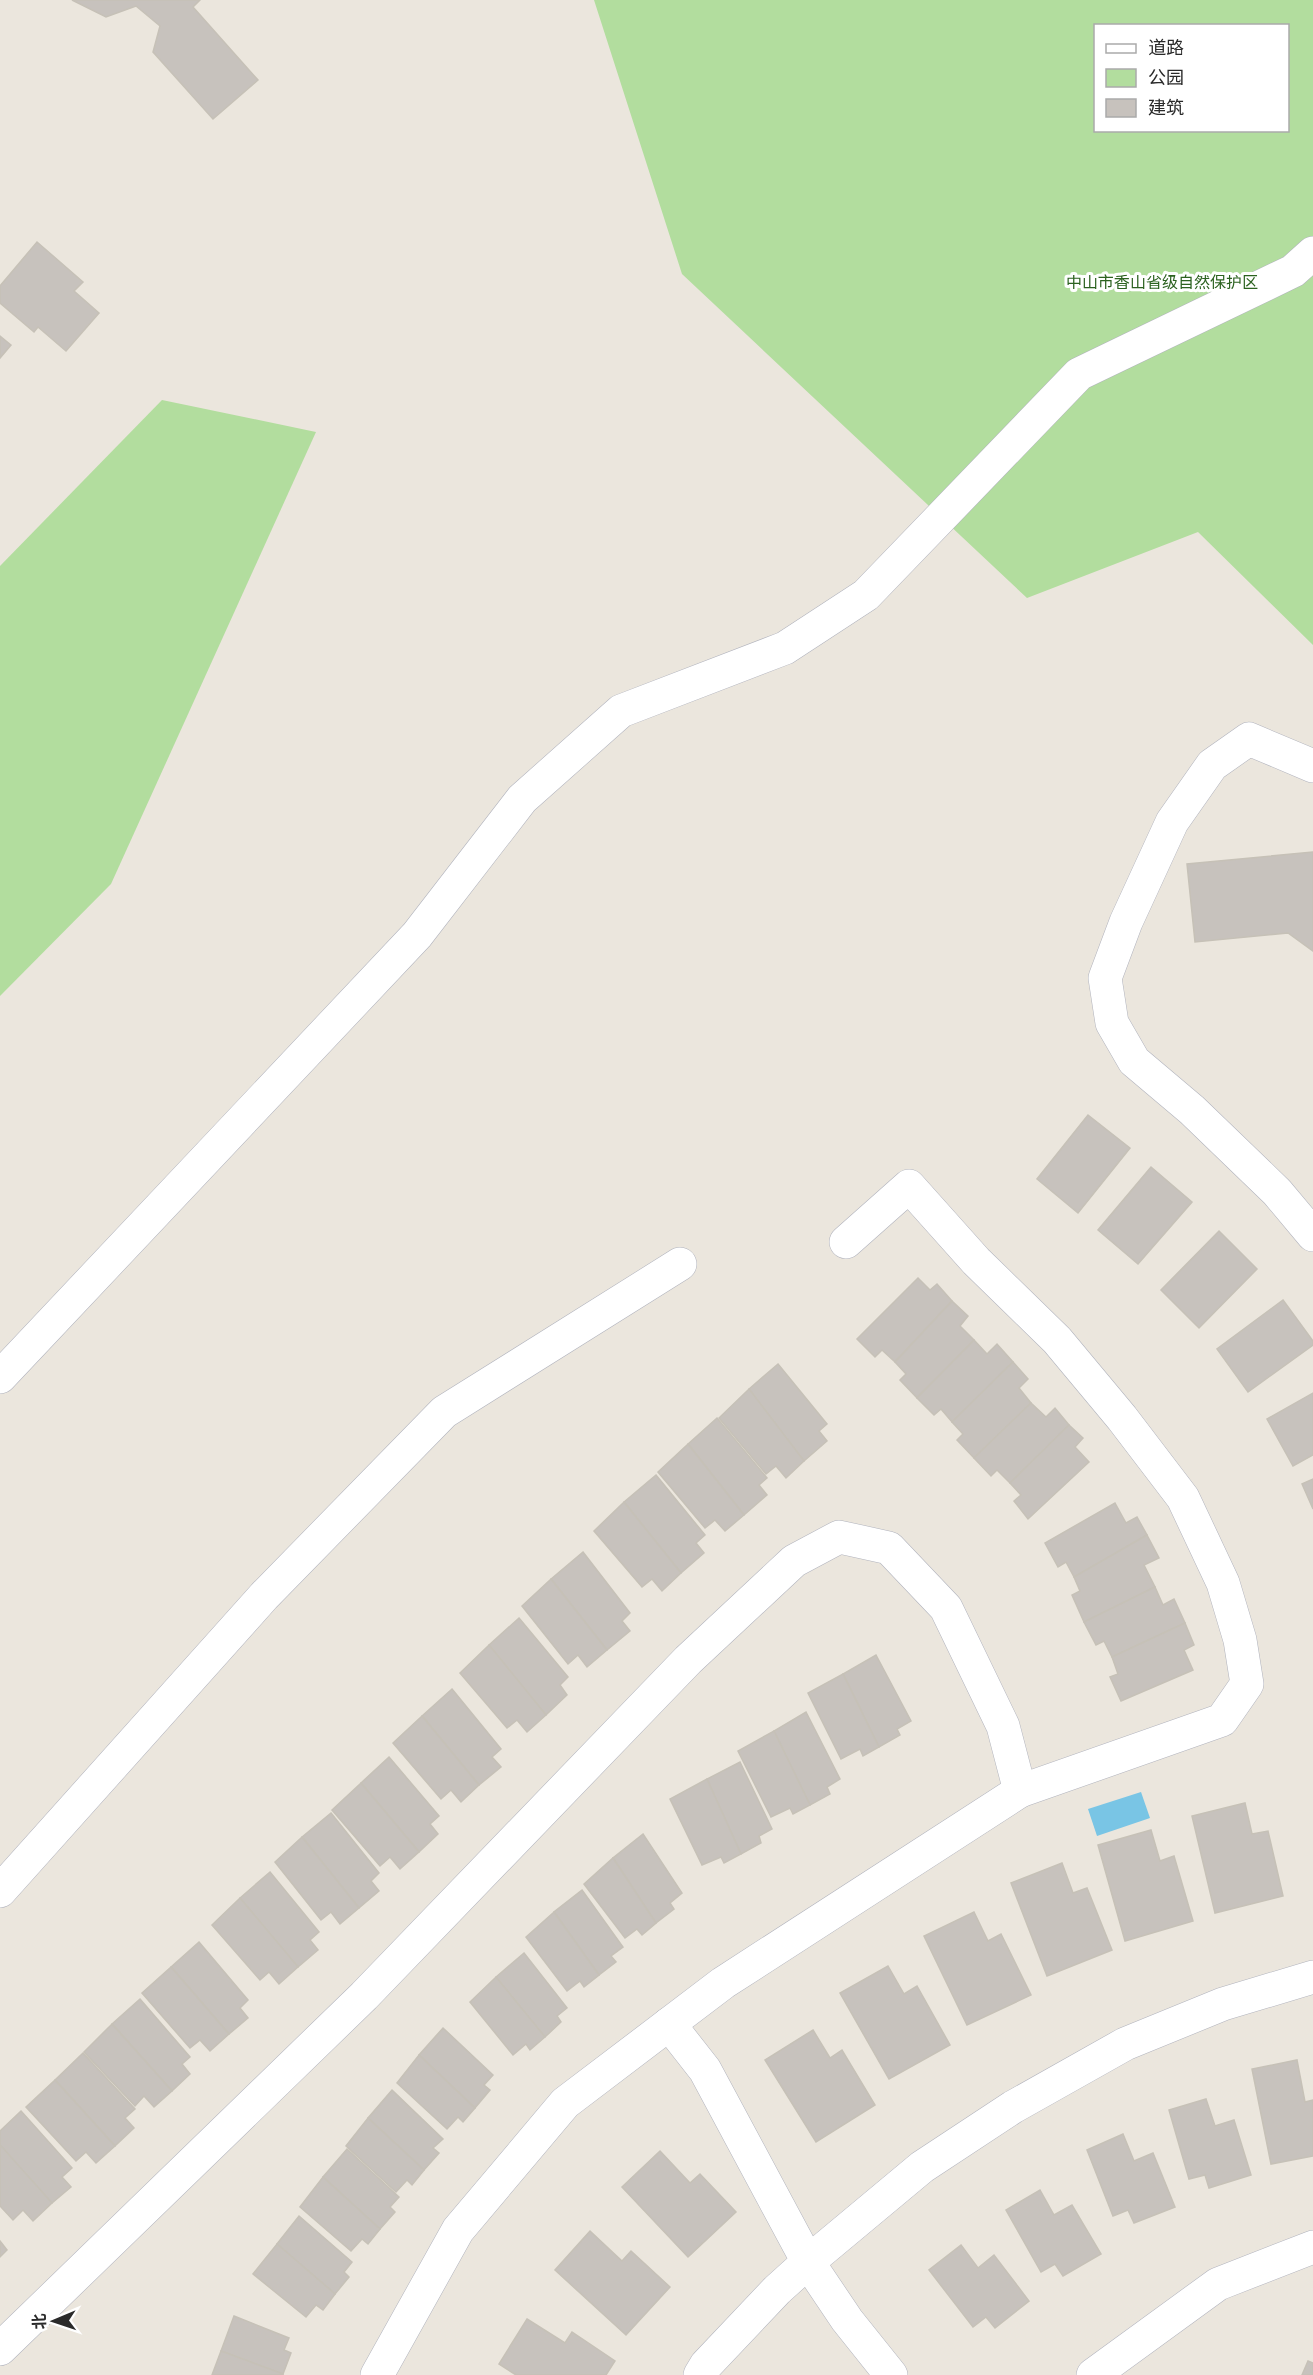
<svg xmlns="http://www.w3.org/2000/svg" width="1313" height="2375" viewBox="0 0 1313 2375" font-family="'PT Sans Narrow','Noto Sans SC',sans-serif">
<rect width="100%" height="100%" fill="#ebe6dd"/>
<g fill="#b2dd9e" fill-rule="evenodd">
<path d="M594,0H1313V645L1198,532L1027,598L682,274ZM1096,26H1288V130H1096Z"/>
<path d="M162,400L316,432L111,884L0,996V566Z"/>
</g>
<path fill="#79c5e5" d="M1141,1792L1150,1818L1097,1836L1088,1809Z"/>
<g fill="#c7c2bd" stroke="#c6c1b7" stroke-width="1.5">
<path d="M72,0H200L193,7L258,80L213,119L153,52L160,26L136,6L106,17Z"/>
<path d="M37,242L83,282L74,291L99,313L66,351L38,327L34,332L0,303V286Z"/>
<path d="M0,336L11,345L0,358Z"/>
<path d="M1313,852V951L1288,933L1195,942L1187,864Z"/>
<path d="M1088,1115L1130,1148L1078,1213L1037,1179Z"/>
<path d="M1151,1167L1192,1202L1138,1264L1098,1230Z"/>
<path d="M1219,1231L1257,1269L1199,1328L1161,1290Z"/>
<path d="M918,1278L930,1290L937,1284L952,1301L895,1362L882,1350L875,1357L857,1339Z"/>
<path d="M1283,1300L1313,1341V1345L1248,1392L1217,1349Z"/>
<path d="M952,1301L968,1316L960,1326L974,1340L917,1398L900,1380L906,1374L895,1362Z"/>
<path d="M974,1340L987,1354L997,1344L1013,1362L952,1422L941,1409L934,1415L917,1398Z"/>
<path d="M1013,1362L1028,1379L1019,1388L1031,1403L974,1458L957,1440L963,1434L952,1422Z"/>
<path d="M778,1364L827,1424L819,1431L827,1441L804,1461L749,1389Z"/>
<path d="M749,1389L804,1461L786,1478L776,1466L766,1474L719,1418Z"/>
<path d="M1313,1393V1455L1293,1466L1267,1419Z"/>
<path d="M1031,1403L1046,1417L1055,1408L1069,1425L1010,1483L997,1470L991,1476L974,1458Z"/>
<path d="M717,1418L767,1478L759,1485L767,1495L744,1515L688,1444Z"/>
<path d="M1069,1425L1083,1438L1075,1447L1089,1462L1028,1519L1014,1501L1021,1495L1010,1483Z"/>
<path d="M688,1444L744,1515L725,1531L715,1520L705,1528L658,1472Z"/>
<path d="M656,1475L705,1535L696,1543L704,1553L681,1573L624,1502Z"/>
<path d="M1313,1479V1509L1302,1484Z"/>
<path d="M624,1502L681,1573L662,1591L652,1579L642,1587L594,1531Z"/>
<path d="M1115,1503L1126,1523L1137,1517L1147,1535L1074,1577L1066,1562L1058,1567L1045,1543Z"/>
<path d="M1147,1535L1159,1558L1144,1565L1155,1587L1084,1622L1072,1595L1080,1591L1074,1577Z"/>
<path d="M583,1552L630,1613L622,1621L630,1631L607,1650L551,1579Z"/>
<path d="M551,1579L607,1650L587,1667L578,1655L568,1664L522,1606Z"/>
<path d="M1155,1587L1163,1605L1174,1599L1185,1623L1112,1657L1104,1641L1096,1645L1084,1622Z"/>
<path d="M519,1618L568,1677L560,1685L567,1695L546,1715L489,1645Z"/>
<path d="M1185,1623L1194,1645L1184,1650L1193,1670L1121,1701L1110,1677L1118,1674L1112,1657Z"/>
<path d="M489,1645L546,1715L527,1732L517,1720L507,1728L460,1673Z"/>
<path d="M876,1655L911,1721L897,1729L900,1735L879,1747L843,1674Z"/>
<path d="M843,1674L879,1747L863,1756L860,1749L841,1759L808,1693Z"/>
<path d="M452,1689L501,1749L492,1757L501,1767L479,1785L422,1716Z"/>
<path d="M806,1712L840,1779L827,1787L830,1794L810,1805L774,1731Z"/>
<path d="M422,1716L479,1785L461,1802L451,1790L441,1799L393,1743Z"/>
<path d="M774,1731L810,1805L793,1814L790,1808L771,1817L738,1751Z"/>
<path d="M389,1757L439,1816L430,1824L438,1834L419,1852L361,1783Z"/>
<path d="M740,1762L772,1829L759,1836L761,1843L741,1854L707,1779Z"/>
<path d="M707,1779L741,1854L724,1863L721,1857L702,1865L670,1799Z"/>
<path d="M361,1783L419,1852L400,1869L390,1857L380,1866L332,1810Z"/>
<path d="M1245,1803L1252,1834L1268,1831L1283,1896L1215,1913L1192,1816Z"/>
<path d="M331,1813L379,1873L371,1881L379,1891L359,1908L302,1837Z"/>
<path d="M1151,1830L1160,1861L1174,1856L1193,1921L1125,1941L1098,1845Z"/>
<path d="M643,1834L682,1893L670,1903L674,1909L656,1923L613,1858Z"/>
<path d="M302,1837L359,1908L340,1924L331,1912L321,1920L275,1862Z"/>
<path d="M613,1858L656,1923L642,1935L637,1929L625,1938L584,1884Z"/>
<path d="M1062,1863L1073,1893L1087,1888L1112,1950L1047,1976L1011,1883Z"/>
<path d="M270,1872L319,1932L310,1940L318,1950L298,1967L240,1898Z"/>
<path d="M582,1890L623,1947L611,1956L616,1962L599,1975L554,1912Z"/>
<path d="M240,1898L298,1967L279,1984L269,1972L260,1980L212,1925Z"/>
<path d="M554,1912L599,1975L584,1987L580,1981L567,1991L526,1937Z"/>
<path d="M974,1912L988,1941L1001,1934L1031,1995L967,2025L924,1936Z"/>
<path d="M199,1942L248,2000L240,2008L248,2018L229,2034L171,1967Z"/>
<path d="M524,1953L567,2008L557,2016L561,2022L545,2037L496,1977Z"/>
<path d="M888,1966L904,1994L917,1986L950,2045L889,2079L840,1993Z"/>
<path d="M171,1967L229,2034L210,2051L200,2040L190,2048L142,1993Z"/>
<path d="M496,1977L545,2037L530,2050L526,2044L513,2055L470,2002Z"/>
<path d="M140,1999L190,2057L182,2064L190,2074L172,2091L112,2024Z"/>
<path d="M112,2024L172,2091L154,2107L144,2096L135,2106L84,2052Z"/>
<path d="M443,2028L493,2075L484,2085L490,2090L475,2108L419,2055Z"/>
<path d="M813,2030L830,2058L842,2050L875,2105L816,2142L765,2060Z"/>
<path d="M83,2053L135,2109L125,2118L134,2128L115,2146L55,2080Z"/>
<path d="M419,2055L475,2108L463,2122L458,2117L447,2129L397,2083Z"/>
<path d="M1297,2060L1305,2102L1313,2100V2156L1271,2164L1252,2069Z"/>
<path d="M55,2080L115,2146L96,2163L86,2152L76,2161L26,2107Z"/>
<path d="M392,2090L443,2139L433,2148L439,2153L424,2170L368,2118Z"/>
<path d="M1206,2099L1215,2126L1234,2120L1251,2175L1209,2188L1205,2175L1189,2179L1169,2110Z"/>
<path d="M21,2111L72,2168L62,2177L71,2187L52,2203L0,2145V2131Z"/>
<path d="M368,2118L424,2170L412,2185L407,2180L396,2192L346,2146Z"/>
<path d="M1123,2134L1134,2161L1153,2153L1175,2207L1134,2223L1128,2210L1113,2216L1087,2150Z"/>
<path d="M0,2145L52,2203L33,2221L23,2210L13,2220L0,2206Z"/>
<path d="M347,2149L399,2197L390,2207L395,2212L380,2229L323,2177Z"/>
<path d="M660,2151L690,2183L700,2174L736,2212L688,2257L622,2187Z"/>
<path d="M323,2177L380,2229L368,2244L362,2239L351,2251L300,2207Z"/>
<path d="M1040,2190L1054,2215L1072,2205L1101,2254L1063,2276L1055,2264L1041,2272L1006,2210Z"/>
<path d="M299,2216L352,2262L344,2272L349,2277L335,2294L277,2244Z"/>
<path d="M590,2231L622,2261L631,2251L670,2287L626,2335L555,2270Z"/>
<path d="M0,2241L7,2250L0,2257Z"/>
<path d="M277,2244L335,2294L323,2310L316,2305L306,2317L253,2274Z"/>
<path d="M961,2245L978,2268L994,2255L1029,2301L995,2328L986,2317L973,2327L929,2270Z"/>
<path d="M234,2316L289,2338L284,2350L291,2353L283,2374L221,2351Z"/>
<path d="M527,2319L565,2343L572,2332L615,2361L606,2375H516L499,2364Z"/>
<path d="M221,2351L283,2374V2375H212Z"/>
<path d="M1308,2361L1313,2363V2375H1302Z"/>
</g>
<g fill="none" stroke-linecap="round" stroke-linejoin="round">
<g stroke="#b1b3bd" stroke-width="34">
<g id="minor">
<path d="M1313,766L1249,739L1212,765L1172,822L1126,922L1105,978L1112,1023L1134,1061L1192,1110L1277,1192L1313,1235"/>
<path d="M846,1242L909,1186L976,1261L1057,1340L1122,1418L1183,1498L1223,1583L1240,1640L1247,1684L1222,1720L1020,1791"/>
<path d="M0,1377L417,935L522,799L621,711L785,648L866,595L1079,374L1293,271L1313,253"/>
<path d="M0,1891L264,1596L444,1412L680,1264"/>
<path d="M669,2024L705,2070L808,2262L777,2290L706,2365L700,2375"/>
<path d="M0,2349L364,1996L688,1660L794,1561L839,1537L889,1548L946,1608L1003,1726L1020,1791L723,1983L565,2103L458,2230L377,2375"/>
<path d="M891,2375L847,2320L808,2262L922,2167L1013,2107L1125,2044L1223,2004L1313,1977"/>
<path d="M1093,2375L1218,2284L1313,2247"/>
</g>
</g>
<use href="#minor" stroke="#fff" stroke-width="33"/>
</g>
<g text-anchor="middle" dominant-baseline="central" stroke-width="6" stroke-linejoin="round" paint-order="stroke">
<g font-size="16" fill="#2c6220" stroke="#fff">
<text x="1162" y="282">中山市香山省级自然保护区</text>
</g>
</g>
<rect x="1094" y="24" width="195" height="108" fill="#ffffff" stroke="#aaaaaa" stroke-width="1.5"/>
<rect x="1106" y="44" width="30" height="9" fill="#ffffff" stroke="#aaaaaa" stroke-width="1.5"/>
<text x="1148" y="54" font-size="18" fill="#2a2a2a">道路</text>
<rect x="1106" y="69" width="30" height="18" fill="#b2dd9e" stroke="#aaaaaa" stroke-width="1.5"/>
<text x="1148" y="84" font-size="18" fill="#2a2a2a">公园</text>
<rect x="1106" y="99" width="30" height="18" fill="#c7c2bd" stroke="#aaaaaa" stroke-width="1.5"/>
<text x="1148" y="114" font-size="18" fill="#2a2a2a">建筑</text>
<g transform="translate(54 2321) rotate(268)" stroke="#ffffff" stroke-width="4.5" paint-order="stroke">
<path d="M0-4.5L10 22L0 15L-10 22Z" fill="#2a2a2a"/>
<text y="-9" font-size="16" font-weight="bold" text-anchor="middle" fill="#2a2a2a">北</text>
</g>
</svg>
